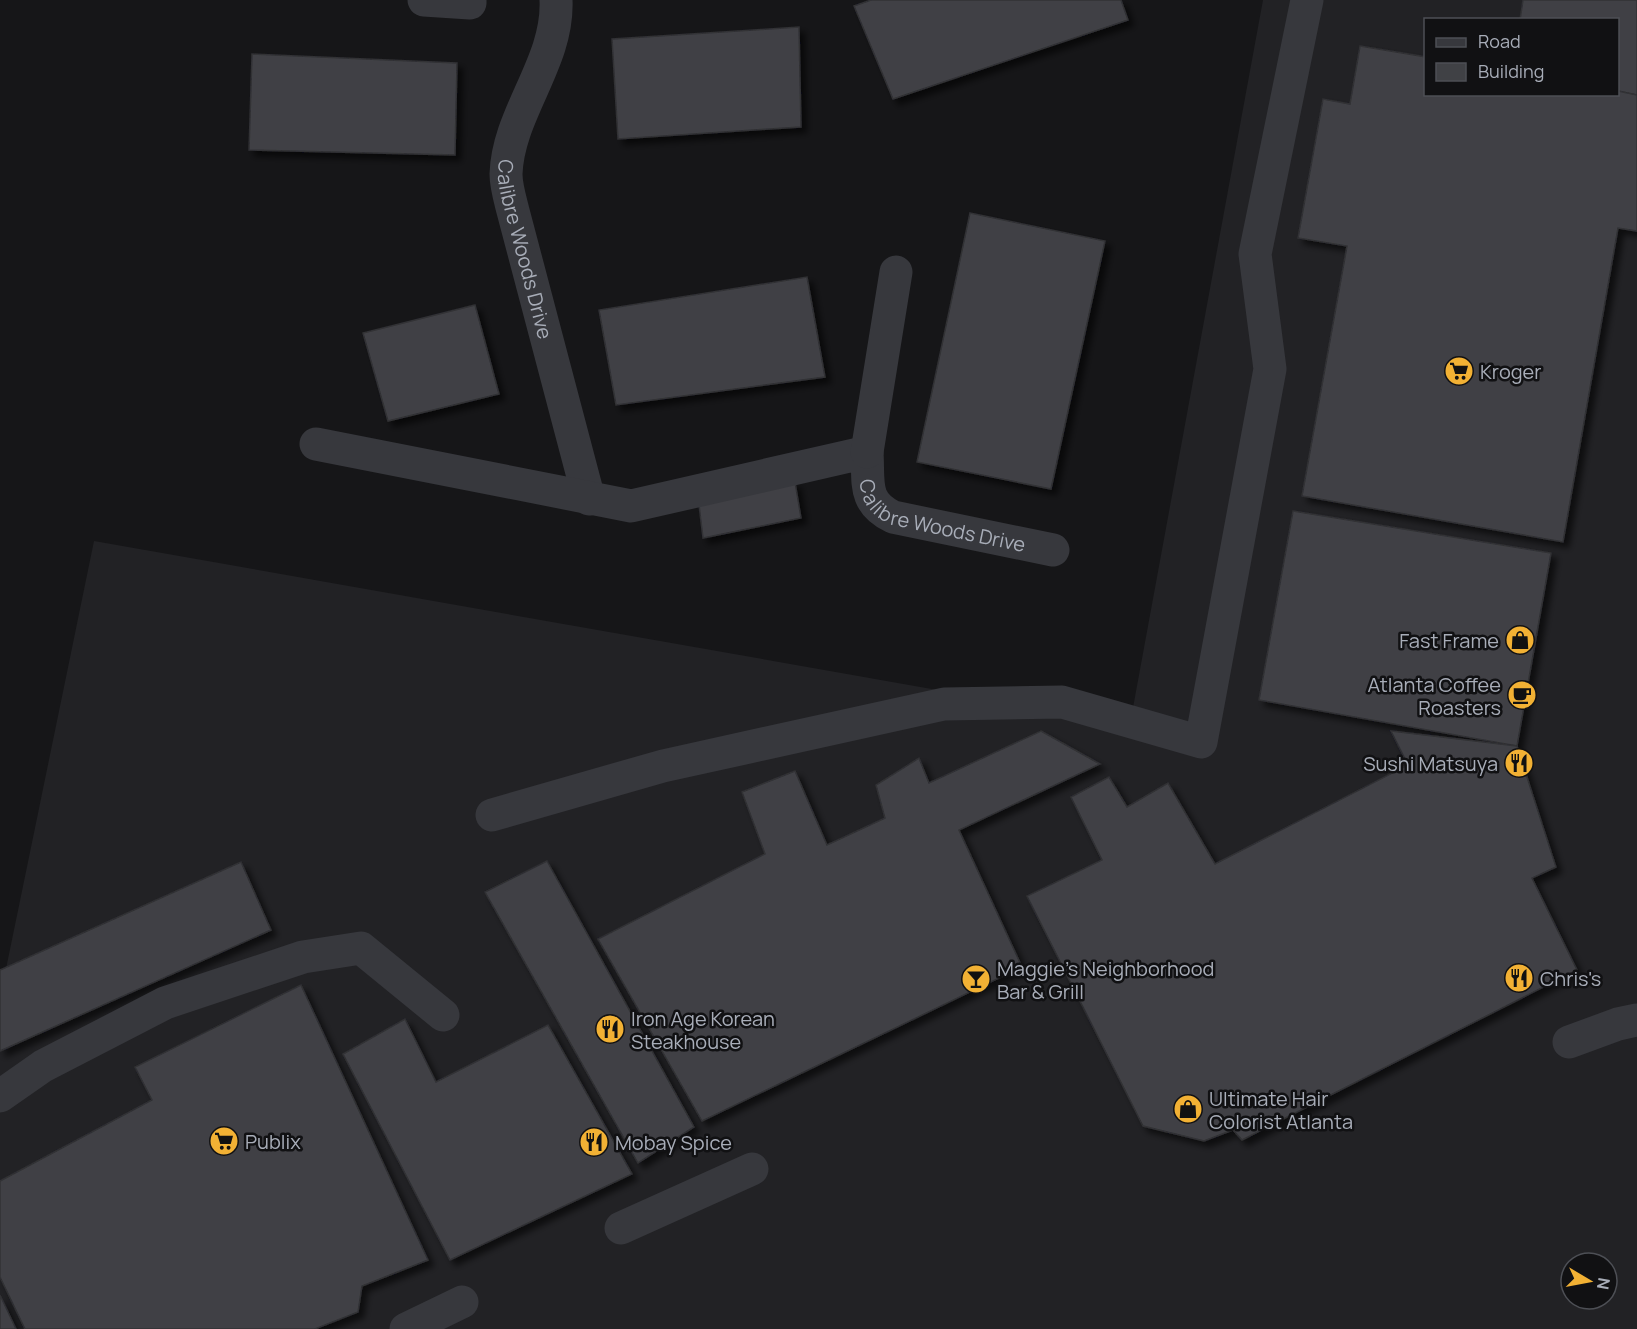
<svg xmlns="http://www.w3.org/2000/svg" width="1637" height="1329" viewBox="0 0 1637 1329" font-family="Manrope,sans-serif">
<defs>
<filter id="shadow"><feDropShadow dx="5.5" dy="5.5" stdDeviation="3" flood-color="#0009"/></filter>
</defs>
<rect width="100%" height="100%" fill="#161618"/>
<path fill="#222225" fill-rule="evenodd" d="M1263,0H1637V1329H0V998L94,541L1130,724ZM1426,20H1618V94H1426ZM1571,1263H1607V1299H1571Z"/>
<g fill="#404145" stroke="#303034" stroke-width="1.5" filter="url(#shadow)">
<path d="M871,0H1121L1128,20L893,99L854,6Z"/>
<path d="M1523,0H1637V95L1618,91V20H1520Z"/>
<path d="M799,27L801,127L618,139L612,39Z"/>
<path d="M1360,46L1426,57V94H1618V91L1637,95V231L1618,228L1563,542L1302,496L1347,246L1298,238L1323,99L1350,104Z"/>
<path d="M252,54L457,63L455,155L249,150Z"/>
<path d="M970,213L1105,241L1051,489L917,462Z"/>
<path d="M807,277L825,377L616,405L599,310Z"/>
<path d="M475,305L499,394L388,421L363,333Z"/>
<path d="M795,482L801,518L703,538L699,505Z"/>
<path d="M1293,511L1551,553L1517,746L1259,700Z"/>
<path d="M1041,731L1100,764L959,830L1022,967L702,1121L598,939L765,854L742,792L795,771L827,845L885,818L876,785L919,758L929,783Z"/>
<path d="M1391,731L1517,746L1556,867L1532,878L1577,970L1242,1140L1233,1130L1204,1141L1143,1126L1027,896L1102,860L1071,797L1109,777L1127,807L1168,783L1215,864L1408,765Z"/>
<path d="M547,861L694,1127L638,1163L485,892Z"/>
<path d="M241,862L271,930L0,1051V970Z"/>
<path d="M301,985L428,1260L362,1286L358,1312L315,1329H25L0,1277V1181L152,1100L135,1067Z"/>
<path d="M405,1019L436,1082L548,1025L632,1174L450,1260L343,1054Z"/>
<path d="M0,1295L16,1329H0Z"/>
</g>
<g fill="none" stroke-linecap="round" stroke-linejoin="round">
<g stroke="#37383d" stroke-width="33">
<path d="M424,0L470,3V0"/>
<path id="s1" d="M556,0C559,62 508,113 506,174C506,186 510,199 513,211L589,499"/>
<path id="s2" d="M316,444L631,506L867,452C869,482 862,502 893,517L1053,550"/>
<path d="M867,452L896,272"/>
<path d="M492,815L663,766L944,704L1062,702L1201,742L1270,369L1255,254L1307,0"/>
<path d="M1569,1042L1618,1024L1637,1020"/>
<path d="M0,1096L43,1066L165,1003L303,957L361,948L443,1015"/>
<path d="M621,1228L752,1169"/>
<path d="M406,1329L462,1302"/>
</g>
</g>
<defs>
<g id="supermarket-disc" transform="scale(1.5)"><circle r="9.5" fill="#f2b134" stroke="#111113"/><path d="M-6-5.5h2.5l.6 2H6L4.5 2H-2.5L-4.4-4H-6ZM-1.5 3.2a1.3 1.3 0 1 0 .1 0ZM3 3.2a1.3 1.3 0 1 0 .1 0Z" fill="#111"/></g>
<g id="shop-disc" transform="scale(1.5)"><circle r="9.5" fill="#f2b134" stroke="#111113"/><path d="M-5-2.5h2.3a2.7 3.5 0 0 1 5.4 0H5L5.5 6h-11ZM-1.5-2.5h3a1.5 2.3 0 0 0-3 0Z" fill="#111"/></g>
<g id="cafe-disc" transform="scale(1.5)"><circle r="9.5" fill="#f2b134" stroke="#111113"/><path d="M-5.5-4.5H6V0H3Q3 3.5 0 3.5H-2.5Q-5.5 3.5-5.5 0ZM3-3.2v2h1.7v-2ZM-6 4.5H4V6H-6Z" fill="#111"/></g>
<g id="restaurant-disc" transform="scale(1.5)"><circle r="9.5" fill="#f2b134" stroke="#111113"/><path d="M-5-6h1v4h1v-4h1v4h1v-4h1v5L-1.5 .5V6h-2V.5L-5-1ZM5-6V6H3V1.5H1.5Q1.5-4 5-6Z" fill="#111"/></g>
<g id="bar-disc" transform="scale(1.5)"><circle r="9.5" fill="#f2b134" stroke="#111113"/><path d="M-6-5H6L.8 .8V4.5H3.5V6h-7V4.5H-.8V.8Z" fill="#111"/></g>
</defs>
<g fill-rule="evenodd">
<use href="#supermarket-disc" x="1459" y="371"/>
<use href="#shop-disc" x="1520" y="640"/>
<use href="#cafe-disc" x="1522" y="695"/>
<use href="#restaurant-disc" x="1519" y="763"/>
<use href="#restaurant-disc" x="1519" y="978"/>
<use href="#bar-disc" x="976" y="979"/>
<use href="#restaurant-disc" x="610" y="1029"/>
<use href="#shop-disc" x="1188" y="1109"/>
<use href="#supermarket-disc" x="224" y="1141"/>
<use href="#restaurant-disc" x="594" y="1142"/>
</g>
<g text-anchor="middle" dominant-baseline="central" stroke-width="5" stroke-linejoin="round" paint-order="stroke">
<g font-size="20" fill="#a8adb8" stroke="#111113">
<text stroke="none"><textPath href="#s1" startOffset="260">Calibre Woods Drive</textPath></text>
<text stroke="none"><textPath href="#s2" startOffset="682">Calibre Woods Drive</textPath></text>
</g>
<g font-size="20" fill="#a8adb8" stroke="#111113" text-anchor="start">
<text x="1480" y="371">Kroger</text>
<text x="1499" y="640" text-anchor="end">Fast Frame</text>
<text x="1501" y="684" text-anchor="end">Atlanta Coffee<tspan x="1501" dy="23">Roasters</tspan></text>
<text x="1498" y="763" text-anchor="end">Sushi Matsuya</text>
<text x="997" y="968">Maggie’s Neighborhood<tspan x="997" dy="23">Bar &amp; Grill</tspan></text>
<text x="1540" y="978">Chris's</text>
<text x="631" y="1018">Iron Age Korean<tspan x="631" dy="23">Steakhouse</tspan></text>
<text x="1209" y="1098">Ultimate Hair<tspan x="1209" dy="23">Colorist Atlanta</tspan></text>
<text x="245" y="1141">Publix</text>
<text x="615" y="1142">Mobay Spice</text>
</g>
</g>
<rect x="1424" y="18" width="195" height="78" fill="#111113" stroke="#4d4f55" stroke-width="1.5"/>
<rect x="1436" y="38" width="30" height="9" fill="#37383d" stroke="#4d4f55" stroke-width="1.5"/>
<text x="1478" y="48" font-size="18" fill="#a8adb8">Road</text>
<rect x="1436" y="63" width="30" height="18" fill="#404145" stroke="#4d4f55" stroke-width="1.5"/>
<text x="1478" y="78" font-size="18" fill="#a8adb8">Building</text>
<g transform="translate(1589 1281) rotate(100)"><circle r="28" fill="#111113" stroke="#4d4f55" stroke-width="1.5"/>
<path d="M0-4.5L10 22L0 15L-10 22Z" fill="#f2b134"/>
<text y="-9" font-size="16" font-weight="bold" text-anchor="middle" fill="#a8adb8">N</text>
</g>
</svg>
